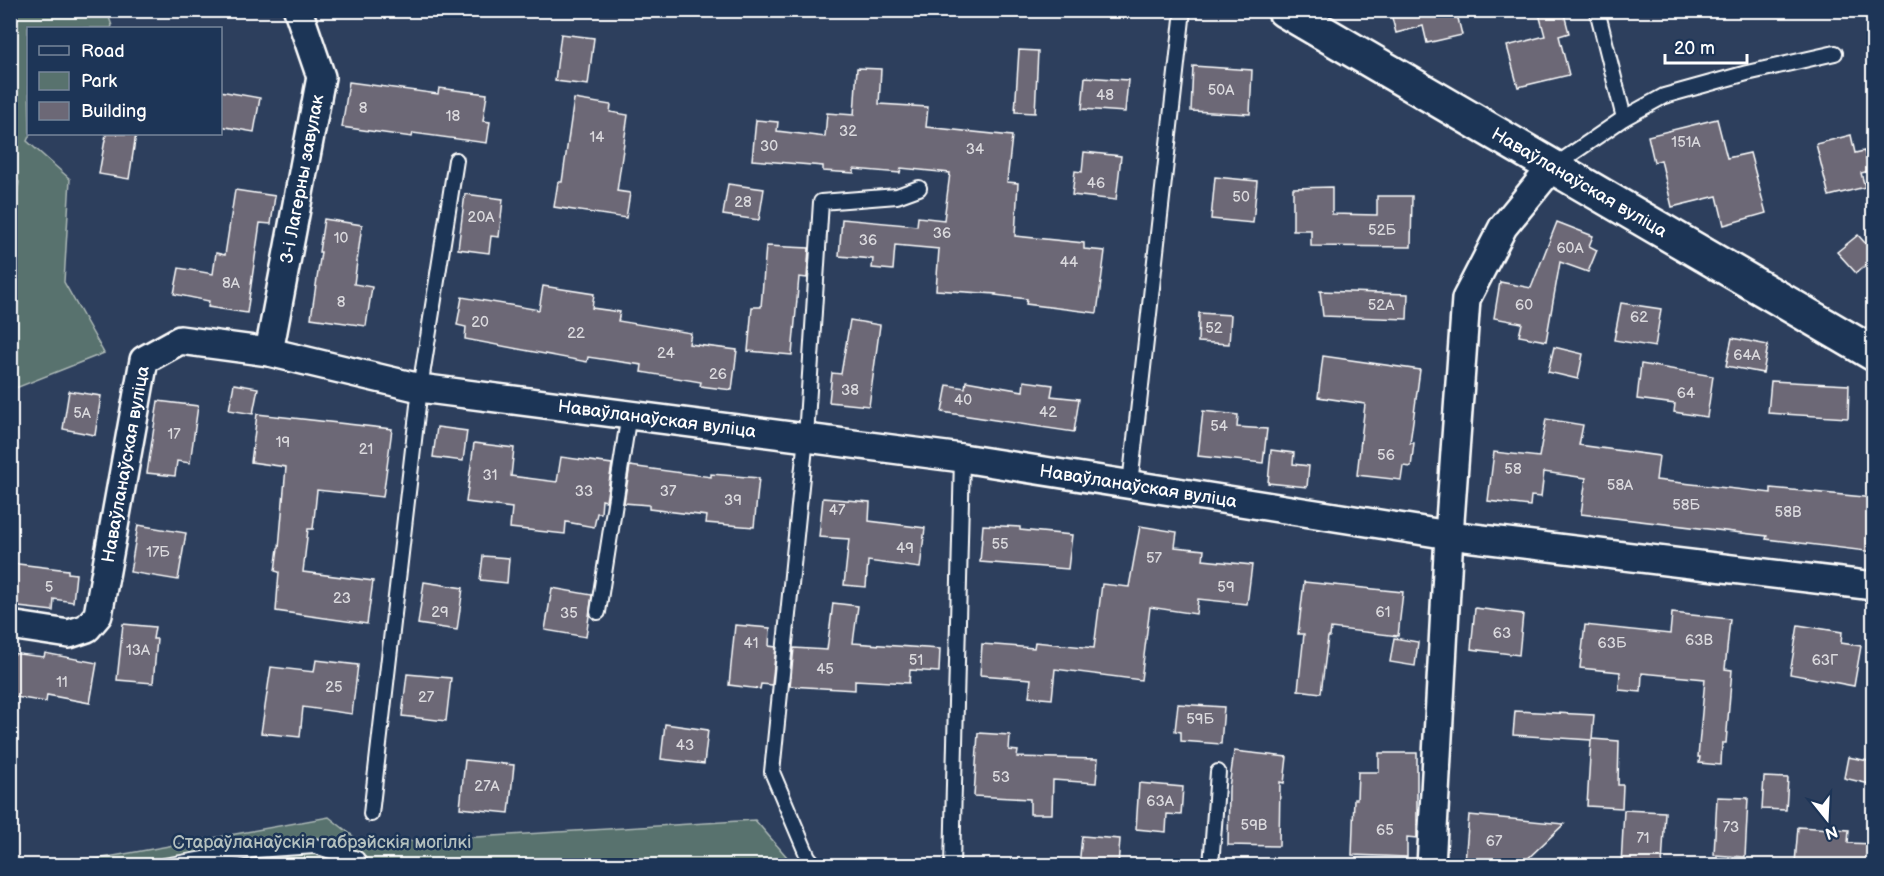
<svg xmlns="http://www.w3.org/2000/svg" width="1884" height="876" viewBox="0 0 1884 876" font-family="'Balsamiq Sans',sans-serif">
<rect width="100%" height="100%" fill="#2d3f5d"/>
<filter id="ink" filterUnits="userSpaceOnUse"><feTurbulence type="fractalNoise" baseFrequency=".0167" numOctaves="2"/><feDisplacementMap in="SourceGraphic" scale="12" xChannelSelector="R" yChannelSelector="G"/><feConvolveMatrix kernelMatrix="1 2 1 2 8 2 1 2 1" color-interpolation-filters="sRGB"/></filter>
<g filter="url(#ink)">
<g fill="#58726e" stroke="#acb8b6" stroke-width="1.5">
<path d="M11,10L107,11L112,26L111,28H28L30,134L27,141L70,179L64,282L104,353L11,390L10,247L19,182L11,177Z"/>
<path d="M329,817L363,844L755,820L794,865L58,866Z"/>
</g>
<g fill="#6c6876" stroke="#fff" stroke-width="1.5">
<path d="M1390,10H1456L1462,35L1427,43L1423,26L1396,33Z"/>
<path d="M1538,10H1563L1569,33L1559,36L1569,75L1518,87L1507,46L1545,36Z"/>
<path d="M561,34L594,38L588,85L555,81Z"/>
<path d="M1019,50L1038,51L1035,113L1015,112Z"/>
<path d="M1193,66L1252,70L1250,114L1191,111Z"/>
<path d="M857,68L881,69L879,104L928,107L926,127L1012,136L1007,182L1018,183L1015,236L1084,243V249L1105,251L1097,313L1026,304L1027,299L995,295L996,294L936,290L939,249L895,245L893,270L872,268L873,259L839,256L842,219L917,226L918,217L944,220L950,173L901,168L900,173L854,169V173L823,171V166L752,160L756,120L778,122L777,131L825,137L827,113L854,115Z"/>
<path d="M1085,77L1128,80L1125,112L1082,109Z"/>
<path d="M349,82L438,94L439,88L487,94L483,121L490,122L487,143L413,133L412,137L342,127Z"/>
<path d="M220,91L260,98L254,132L220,126Z"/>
<path d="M574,99L611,105L610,112L628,115L617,191L630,193L626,218L554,207L558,182H562Z"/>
<path d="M1717,119L1727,158L1750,153L1766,213L1724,225L1717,196L1672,207L1661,160L1654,162L1648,136Z"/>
<path d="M106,134H136L129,179L99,174Z"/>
<path d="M1851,135L1855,153L1864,151L1869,171L1861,173L1865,187L1829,196L1816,144Z"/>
<path d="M1084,152L1121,156L1116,200L1072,195L1075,171L1082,172Z"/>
<path d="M1215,177L1257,181L1253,223L1211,219Z"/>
<path d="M728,184L764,189L759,220L723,215Z"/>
<path d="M1332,187V214L1377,215V196H1412L1411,247L1311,246V230H1293V188Z"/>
<path d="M235,190L275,196L271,224L260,223L247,313L208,307L209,301L174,294L179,268L213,274L216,253L225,255Z"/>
<path d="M465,194L503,199L499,237L491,236L489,253L458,249Z"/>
<path d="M324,219L362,225L354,284L372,287L366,326L311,318L321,252H319Z"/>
<path d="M1557,222L1593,236L1589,246L1597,250L1588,272L1560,262L1546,341L1519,336L1522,323L1494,318L1500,282L1531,288Z"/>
<path d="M1858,235L1874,253V258L1856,273L1837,252Z"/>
<path d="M766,246L809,248L807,278L799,277L792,355L748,351L752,307H761Z"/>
<path d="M543,286L594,294L592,308L620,312L618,321L691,333L689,344L737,350L732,390L700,386L701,382L641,372L642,365L588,357L587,362L465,339L466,327L457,325L462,297L539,310Z"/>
<path d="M1320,291L1408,294L1407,319L1323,316Z"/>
<path d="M1621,303L1661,309L1655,347L1614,340Z"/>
<path d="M1199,313L1231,315L1229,344L1198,342Z"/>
<path d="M850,320L880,325L869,406L829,402L832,373L841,374Z"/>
<path d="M1732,338L1768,345L1763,373L1726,366Z"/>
<path d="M1554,347L1583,354L1578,379L1548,372Z"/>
<path d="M1323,356L1420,370L1410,443H1414L1411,467L1403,466L1401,480L1357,475L1365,404L1318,397Z"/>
<path d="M1641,364L1713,376L1707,417L1674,412L1675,404L1637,399Z"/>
<path d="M966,381L1023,391L1024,381L1053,385L1051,396L1079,399L1074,432L942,412L947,385L965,388Z"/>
<path d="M1771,381L1849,385L1848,418L1768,413Z"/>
<path d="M234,384L258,388L253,414L229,410Z"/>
<path d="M69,391L101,396L95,435L63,429Z"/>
<path d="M158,401L198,406L190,463L177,461L175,476L147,473Z"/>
<path d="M1203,411L1238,415L1237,427L1267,429L1263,463L1198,456Z"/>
<path d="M257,414L392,429L383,497L317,490L313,529H308L303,572L373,581L367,624L276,611L279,572L275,571L278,548H279L286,467L251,462Z"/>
<path d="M1546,419L1583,425L1579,445L1659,456L1656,480L1771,493V488L1874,498V552L1766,539L1767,536L1581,514L1586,478L1544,472L1541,497L1531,496L1530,506L1488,501L1494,452L1539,457Z"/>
<path d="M437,427L467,431L463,461L433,457Z"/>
<path d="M474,443L514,448L511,476L557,482L561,457L612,464L606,501L602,500L601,513H597L594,527L566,522L565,534L510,528L512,508L466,502Z"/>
<path d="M1271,450L1294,453L1293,464L1309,466L1307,487L1268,483Z"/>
<path d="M630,466L711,477V474L759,478L754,527L706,523L707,516L649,509V505L624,503Z"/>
<path d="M823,498L870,502L869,521L925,528L920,568L868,561L866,587L844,585L849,539L819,537Z"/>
<path d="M138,525L186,533L178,580L130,572Z"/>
<path d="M983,525L1020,527V530L1072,535L1068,569L980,562Z"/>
<path d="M1140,526L1177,532L1175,547L1204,550L1203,560L1252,565L1247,604L1198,599L1196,614L1150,607L1141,680L1055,669L1052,699L1029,697L1031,679L980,675L982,644L1034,648L1035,642L1094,648L1102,584L1129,587Z"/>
<path d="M483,556L509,558L507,583L480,580Z"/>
<path d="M10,563L68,570V573L76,574L73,602L54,599L53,611L10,606Z"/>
<path d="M424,582L463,588L457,630L418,624Z"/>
<path d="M1304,582L1403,592L1398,636L1331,628L1330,637H1328L1321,693L1298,690L1304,634H1298Z"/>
<path d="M552,588L592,595L586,637L545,630Z"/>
<path d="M833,603L858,606L853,643L940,649L939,672L910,670L909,683L855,680V690L790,686L794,648L827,650Z"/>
<path d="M1475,608L1523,614L1519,655L1471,649Z"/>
<path d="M1672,613L1730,619L1725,669L1732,670L1726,743H1722L1721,765L1699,763L1700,757H1698L1705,679L1642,673L1641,692L1619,690L1620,672L1580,668L1585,625L1670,634Z"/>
<path d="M123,624L155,627L153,639H157L153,683L117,680Z"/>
<path d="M735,625L770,628L769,646L776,647L772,685L761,684L760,689L729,685Z"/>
<path d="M1798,625L1842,632L1841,643L1861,646L1854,686L1790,674Z"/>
<path d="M1394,638L1418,642L1415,666L1390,662Z"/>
<path d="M10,653L44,657L45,653L97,663L90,703L47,695L46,702L10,696Z"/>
<path d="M316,660L358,665L352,714L303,707L300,737L261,733L271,667L314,672Z"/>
<path d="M407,674L451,678L446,721L402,716Z"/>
<path d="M1178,704L1224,707L1221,744L1181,741V732L1175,731Z"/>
<path d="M1515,711L1594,715L1592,739L1619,741L1618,785H1623L1622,808L1587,806L1591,740L1513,735Z"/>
<path d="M665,724L708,730L704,764L661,759Z"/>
<path d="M978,733L1010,735L1009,750L1018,751L1017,757L1098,759L1096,783L1053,780L1052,814H1030V799L974,796Z"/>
<path d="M1234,751L1287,757L1284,783L1280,782L1279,846L1228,845L1229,788Z"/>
<path d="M1379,753H1417V838L1407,837V857L1352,855L1354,799H1357L1358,772H1379Z"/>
<path d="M1848,757L1874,762V785L1844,778Z"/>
<path d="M465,760L514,765L509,813L460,808Z"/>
<path d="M1764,777L1788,778L1786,810L1762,809Z"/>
<path d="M1139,783L1183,787L1181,815L1167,814L1166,832L1136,829Z"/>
<path d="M1717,797L1748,798L1745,857L1714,855Z"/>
<path d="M1624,810L1665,812L1662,866L1621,865Z"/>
<path d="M1469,815L1564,824L1520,866H1503L1465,862Z"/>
<path d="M1798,827L1849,830L1848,843L1874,844V866L1795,863Z"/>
<path d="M1082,836L1120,839L1118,866H1079Z"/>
</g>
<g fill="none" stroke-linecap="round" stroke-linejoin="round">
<g stroke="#fff" stroke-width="18">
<g id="lane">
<path d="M1597,10L1624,118"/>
<path d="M1554,166L1624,118L1664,96L1747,73L1835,53"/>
<path d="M1130,484L1183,10"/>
<path d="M598,612L629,414"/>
<path d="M371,814L420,388L456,160"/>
<path d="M164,866L255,850L315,846L357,859L360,866"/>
<path d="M816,866L808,857L772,772L806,437L821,202L897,196L919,188"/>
<path d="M952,866L962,458"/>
<path d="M1211,866L1218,772"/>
</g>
</g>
<g stroke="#fff" stroke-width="32">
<g id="street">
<path id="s1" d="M269,352L321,77L298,10"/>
<path id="s2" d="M10,625L69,634L87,628L98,615L144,360L180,340L269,352L420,388L962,458L1449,535L1874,586"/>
<path d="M1431,866L1449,535L1466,299L1503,227L1552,167"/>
</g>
</g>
<g stroke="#fff" stroke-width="38">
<g id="secondary">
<path id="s3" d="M1284,10L1874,354"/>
</g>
</g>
<use href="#lane" stroke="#1d3557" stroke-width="14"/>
<use href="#street" stroke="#1d3557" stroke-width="27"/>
<use href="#secondary" stroke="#1d3557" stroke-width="33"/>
</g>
</g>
<g text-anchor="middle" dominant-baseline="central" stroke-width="5" stroke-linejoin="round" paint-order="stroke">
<g font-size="15" fill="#dad9dd">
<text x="1221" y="90">50А</text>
<text x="1105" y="95">48</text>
<text x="363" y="108">8</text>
<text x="453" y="116">18</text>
<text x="848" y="131">32</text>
<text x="597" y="137">14</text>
<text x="1686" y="142">151А</text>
<text x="769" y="146">30</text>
<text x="975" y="149">34</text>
<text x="1096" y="183">46</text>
<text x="1241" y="197">50</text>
<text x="743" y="202">28</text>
<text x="481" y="217">20А</text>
<text x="1382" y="230">52Б</text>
<text x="942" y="233">36</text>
<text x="341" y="238">10</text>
<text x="868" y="240">36</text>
<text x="1570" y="248">60А</text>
<text x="1069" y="262">44</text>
<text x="231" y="283">8А</text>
<text x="341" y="302">8</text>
<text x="1381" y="305">52А</text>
<text x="1524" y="305">60</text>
<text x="1639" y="317">62</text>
<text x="480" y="322">20</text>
<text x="1214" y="328">52</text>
<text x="576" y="333">22</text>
<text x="666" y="353">24</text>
<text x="1747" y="355">64А</text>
<text x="718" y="374">26</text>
<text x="850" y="390">38</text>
<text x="1686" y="393">64</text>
<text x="963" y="400">40</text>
<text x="1048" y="412">42</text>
<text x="82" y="413">5А</text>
<text x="1219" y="426">54</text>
<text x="174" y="434">17</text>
<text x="283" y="442">19</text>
<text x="366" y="449">21</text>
<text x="1386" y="455">56</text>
<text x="1513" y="469">58</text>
<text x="490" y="475">31</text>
<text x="1620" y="485">58А</text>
<text x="584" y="491">33</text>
<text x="668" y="491">37</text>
<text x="733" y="500">39</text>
<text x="1686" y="505">58Б</text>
<text x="837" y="510">47</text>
<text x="1788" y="512">58В</text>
<text x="1000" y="544">55</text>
<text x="905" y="548">49</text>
<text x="158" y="552">17Б</text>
<text x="1154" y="558">57</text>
<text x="49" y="587">5</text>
<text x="1226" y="587">59</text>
<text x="342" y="598">23</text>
<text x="440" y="612">29</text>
<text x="1383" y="612">61</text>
<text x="569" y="613">35</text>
<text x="1502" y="633">63</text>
<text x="1699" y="640">63В</text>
<text x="751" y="643">41</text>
<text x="1612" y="643">63Б</text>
<text x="138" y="650">13А</text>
<text x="916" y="660">51</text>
<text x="1825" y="660">63Г</text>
<text x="825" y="669">45</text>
<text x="62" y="682">11</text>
<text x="334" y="687">25</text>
<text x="426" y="697">27</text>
<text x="1200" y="719">59Б</text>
<text x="685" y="745">43</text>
<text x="1001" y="777">53</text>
<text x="487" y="786">27А</text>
<text x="1160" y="801">63А</text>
<text x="1254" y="825">59В</text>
<text x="1731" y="827">73</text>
<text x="1385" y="830">65</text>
<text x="1643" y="838">71</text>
<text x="1494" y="841">67</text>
</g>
<g font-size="18" fill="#fff" stroke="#1d3557">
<text stroke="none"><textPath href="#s1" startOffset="176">3-і Лагерны завулак</textPath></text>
<text stroke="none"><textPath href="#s3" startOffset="342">Наваўланаўская вуліца</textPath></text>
<text stroke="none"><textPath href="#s2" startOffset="880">Наваўланаўская вуліца</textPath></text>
<text stroke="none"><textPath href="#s2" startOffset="249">Наваўланаўская вуліца</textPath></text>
<text stroke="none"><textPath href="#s2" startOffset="1366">Наваўланаўская вуліца</textPath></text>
</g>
<g font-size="18" fill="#b4c0be" stroke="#1d3557">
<text x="322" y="842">Стараўланаўскія габрэйскія могілкі</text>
</g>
</g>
<rect width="1884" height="876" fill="none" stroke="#1d3557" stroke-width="36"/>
<rect x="18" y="18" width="1848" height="840" fill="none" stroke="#fff" stroke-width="2" filter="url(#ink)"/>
<rect x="27" y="27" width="195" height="108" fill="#1d3557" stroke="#77869a" stroke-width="1.5"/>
<rect x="39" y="46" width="30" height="9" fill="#1d3557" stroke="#77869a" stroke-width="1.5"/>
<text x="81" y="57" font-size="18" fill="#ffffff">Road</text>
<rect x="39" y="72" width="30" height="18" fill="#58726e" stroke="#77869a" stroke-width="1.5"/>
<text x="81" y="87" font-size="18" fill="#ffffff">Park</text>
<rect x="39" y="102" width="30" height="18" fill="#6c6876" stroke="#77869a" stroke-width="1.5"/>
<text x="81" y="117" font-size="18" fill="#ffffff">Building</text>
<g transform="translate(1827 819) rotate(162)" stroke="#1d3557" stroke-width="4.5" paint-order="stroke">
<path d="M0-4.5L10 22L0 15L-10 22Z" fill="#ffffff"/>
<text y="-9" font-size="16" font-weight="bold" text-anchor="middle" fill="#ffffff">N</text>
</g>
<path d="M1665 54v9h82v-9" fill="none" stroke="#ffffff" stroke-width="3"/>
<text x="1674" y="54" font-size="18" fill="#ffffff" stroke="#1d3557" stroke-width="4.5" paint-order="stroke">20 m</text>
</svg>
